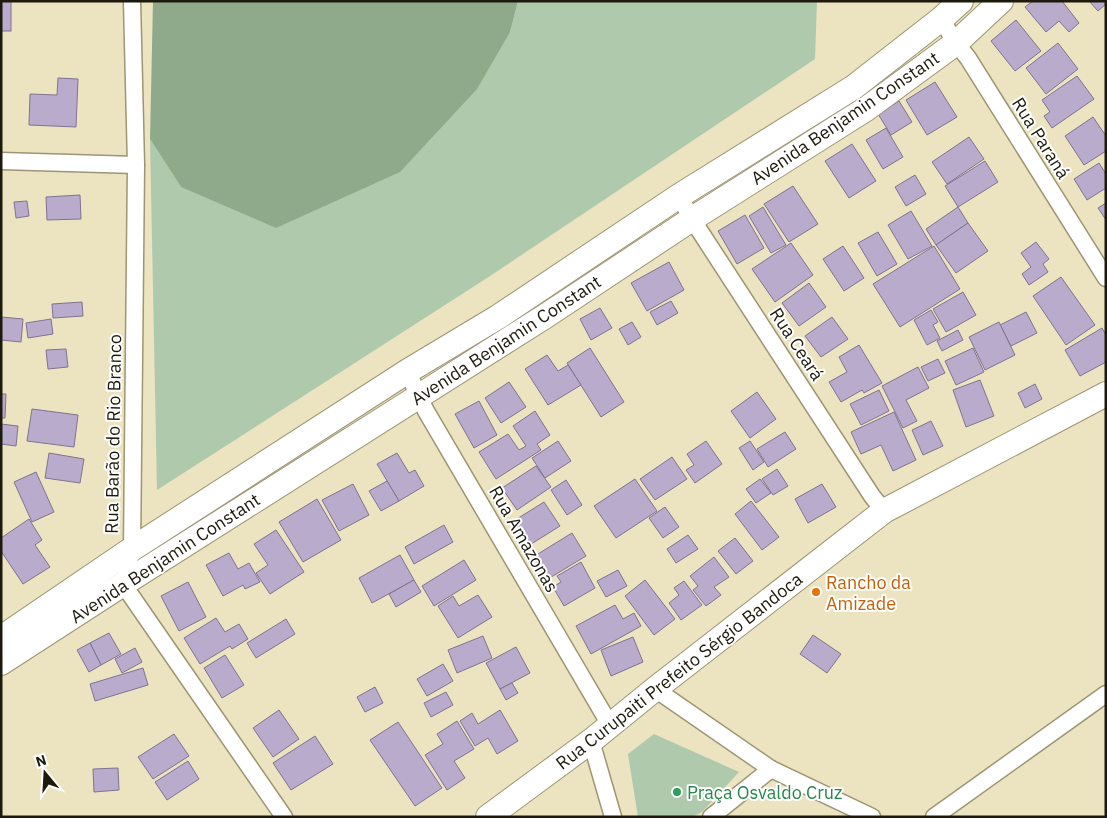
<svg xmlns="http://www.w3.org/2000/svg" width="1107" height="818" viewBox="0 0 1107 818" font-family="'IBM Plex Sans',sans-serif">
<rect width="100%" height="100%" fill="#ece3c0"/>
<g fill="#aec9ac">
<path d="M518,1H817L815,59L487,278L157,490L150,139L181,187L510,32Z"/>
<path d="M654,734L739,772L702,812L692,817H638L628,754Z"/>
</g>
<path fill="#8eaa8b" d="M153,1H518L510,32L477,89L400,172L276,228L181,187L150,139Z"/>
<g fill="#b9abcb" stroke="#807391">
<rect x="1" y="1" width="10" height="30"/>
<path d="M1033,1H1062L1079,23L1069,32L1059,21L1046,32L1025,7Z"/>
<path d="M1089,1H1106V4L1098,11Z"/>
<path d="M1016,20L1041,51L1015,71L991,41Z"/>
<path d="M1058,43L1078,69L1046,94L1026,68Z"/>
<path d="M1077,76L1094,99L1052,128L1044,116L1050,112L1042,100Z"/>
<path d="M58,78L78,79L76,127L29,125L30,94L57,95Z"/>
<path d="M935,82L957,117L927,135L906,100Z"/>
<path d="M899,101L912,122L891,135L878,114Z"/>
<path d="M1093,117L1106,136V151L1084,165L1065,136Z"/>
<path d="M886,128L903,157L883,169L866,140Z"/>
<path d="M969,137L984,159L947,184L932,162Z"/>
<path d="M852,144L876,181L849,198L825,161Z"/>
<path d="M985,161L998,182L958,207L945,186Z"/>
<path d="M1099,163L1106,174V188L1087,200L1074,179Z"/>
<path d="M915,175L926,194L906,206L895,187Z"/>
<path d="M793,186L818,224L789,242L764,204Z"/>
<path d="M80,195L81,219L47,220L46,197Z"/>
<path d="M27,201L29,216L16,218L14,202Z"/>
<path d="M1106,203V220L1098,208Z"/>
<path d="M763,207L786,245L771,253L749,216Z"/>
<path d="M958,207L968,223L936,245L926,229Z"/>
<path d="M911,211L932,246L908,259L888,225Z"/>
<path d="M745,215L764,248L737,264L718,231Z"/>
<path d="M968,223L988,251L956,273L936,245Z"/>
<path d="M878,232L897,264L877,276L858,243Z"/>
<path d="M1036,242L1049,259L1043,264L1048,272L1029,285L1022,274L1031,267L1021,253Z"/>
<path d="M791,243L813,275L775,302L752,269Z"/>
<path d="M843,246L864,278L844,291L823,259Z"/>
<path d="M934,246L960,289L900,327L873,284Z"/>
<path d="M669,262L684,290L647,311L631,283Z"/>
<path d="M1061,277L1095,325L1066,345L1033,296Z"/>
<path d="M809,283L826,307L799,326L782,303Z"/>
<path d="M963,292L976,315L946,332L933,309Z"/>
<path d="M671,301L678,313L657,325L650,312Z"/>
<path d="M82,302L83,316L53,318L52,304Z"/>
<path d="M600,308L612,328L591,340L580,319Z"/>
<path d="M931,310L938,322L933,325L940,338L927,345L914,320Z"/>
<path d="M1026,312L1037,333L1011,346L1000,325Z"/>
<path d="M1,317L23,319L21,342L1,340Z"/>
<path d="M832,317L848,339L821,357L805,336Z"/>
<path d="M51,319L53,334L28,338L26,323Z"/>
<path d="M632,322L641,337L628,345L619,329Z"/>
<path d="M999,322L1015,355L985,370L969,337Z"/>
<path d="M1102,328L1106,335V362L1080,376L1065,350Z"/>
<path d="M958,330L963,340L942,351L937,341Z"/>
<path d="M859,345L882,383L864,393L862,390L841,402L829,382L847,372L839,357Z"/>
<path d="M590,348L624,402L601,417L567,363Z"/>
<path d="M973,348L984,372L956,385L945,361Z"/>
<path d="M66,349L68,367L48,369L46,350Z"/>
<path d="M547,355L558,371L568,365L581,385L548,405L525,369Z"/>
<path d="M938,359L945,373L928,381L921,367Z"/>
<path d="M918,367L929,388L906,400L917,421L903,428L882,386Z"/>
<path d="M980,380L994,416L966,427L953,390Z"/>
<path d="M509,382L526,407L501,423L485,398Z"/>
<path d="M1035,384L1042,399L1025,408L1018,393Z"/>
<path d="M879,390L889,411L861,425L850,404Z"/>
<path d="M757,392L776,419L750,438L731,411Z"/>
<path d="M1,394H6L5,418H1Z"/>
<path d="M479,401L497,435L474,448L455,414Z"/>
<path d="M32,409L78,415L74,447L27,441Z"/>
<path d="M535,411L550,435L537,444L541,450L496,479L479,452L508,434L519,450L526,446L513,426Z"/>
<path d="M894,412L916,460L893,471L881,445L861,454L851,432Z"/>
<path d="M931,421L943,446L923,455L912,430Z"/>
<path d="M1,424L18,426L16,446L1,444Z"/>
<path d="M785,432L796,449L768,467L757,449Z"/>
<path d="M558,441L571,461L545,478L532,458Z"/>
<path d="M706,441L722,464L695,483L686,470L694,465L687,454Z"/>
<path d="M750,441L764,462L753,470L739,448Z"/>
<path d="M49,453L84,459L80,483L45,478Z"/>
<path d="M397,453L409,473L415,470L424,486L399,501L377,464Z"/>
<path d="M672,457L687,479L655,500L640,479Z"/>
<path d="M536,466L551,487L517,510L502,488Z"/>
<path d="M777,469L788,486L773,495L762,479Z"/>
<path d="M36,472L54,512L32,522L14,482Z"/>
<path d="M635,479L657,511L616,538L594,506Z"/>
<path d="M760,479L771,493L756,503L746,489Z"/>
<path d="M566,480L582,505L567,515L551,490Z"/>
<path d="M387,481L399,501L381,511L369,491Z"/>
<path d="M353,484L369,515L339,531L322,500Z"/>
<path d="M822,484L836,507L808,523L795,499Z"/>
<path d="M317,499L341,540L303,562L279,522Z"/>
<path d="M751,501L779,537L762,550L735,514Z"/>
<path d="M544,502L560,526L528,546L512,522Z"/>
<path d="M665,507L679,527L663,538L649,518Z"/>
<path d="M29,519L42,540L35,545L50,567L23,584L1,551V538Z"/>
<path d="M444,525L453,542L414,564L405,547Z"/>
<path d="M276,530L304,572L270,594L256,573L268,565L254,544Z"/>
<path d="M572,533L586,556L548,579L533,557Z"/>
<path d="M688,535L698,549L676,563L667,549Z"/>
<path d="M735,538L753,561L736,574L718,551Z"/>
<path d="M229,553L238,569L249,563L260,582L245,589L243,585L223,596L206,565Z"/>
<path d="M400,555L414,580L372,603L359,578Z"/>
<path d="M714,557L729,577L714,587L721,595L706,606L693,590L698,586L690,576Z"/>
<path d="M464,560L476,580L434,606L422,586Z"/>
<path d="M581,562L595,588L564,606L553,587L561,582L557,576Z"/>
<path d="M618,570L627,586L606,597L597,581Z"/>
<path d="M414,580L421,592L396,607L389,594Z"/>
<path d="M645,580L675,619L654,635L625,596Z"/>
<path d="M684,581L702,605L681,620L669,603L679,595L674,588Z"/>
<path d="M188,582L206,617L179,631L161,596Z"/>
<path d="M478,595L492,617L458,638L438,606L453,596L459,606Z"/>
<path d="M615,605L623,619L634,613L641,626L591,654L576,626Z"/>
<path d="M216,618L225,632L239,624L248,639L232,649L230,646L200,664L184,638Z"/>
<path d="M286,619L295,634L256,658L247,643Z"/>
<path d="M109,633L121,654L101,665L90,643Z"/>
<path d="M813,635L841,654L827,673L800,654Z"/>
<path d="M483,636L492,658L457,673L448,650Z"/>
<path d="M633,637L643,662L611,676L601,650Z"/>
<path d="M90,643L101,665L89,672L77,650Z"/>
<path d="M516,647L530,673L500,689L486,663Z"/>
<path d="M135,648L142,662L122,673L115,659Z"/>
<path d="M225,655L244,685L222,698L204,668Z"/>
<path d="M443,664L453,681L427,696L417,679Z"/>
<path d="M143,668L148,685L95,701L90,684Z"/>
<path d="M512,683L518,693L506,700L500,689Z"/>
<path d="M375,687L383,703L365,712L357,697Z"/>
<path d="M446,692L453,705L431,717L424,703Z"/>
<path d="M279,710L299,739L273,757L253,728Z"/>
<path d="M500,710L518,741L497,754L488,738L475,746L460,721L472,713L478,724Z"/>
<path d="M457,721L474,749L454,761L465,778L447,790L425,755L443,744L437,734Z"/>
<path d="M398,722L442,788L415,806L370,740Z"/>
<path d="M174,734L189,756L153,779L138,757Z"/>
<path d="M315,736L333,764L291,790L273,763Z"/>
<path d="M188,761L199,779L167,800L155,782Z"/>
<path d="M118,768L119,790L94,792L93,769Z"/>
</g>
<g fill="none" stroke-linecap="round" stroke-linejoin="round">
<g stroke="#9d9573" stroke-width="19">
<g id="street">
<path d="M132,1L136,165L132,549L123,584L284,817"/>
<path d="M941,19L956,43L968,58L1106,278"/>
<path d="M1,161L136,165"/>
<path d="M679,196L692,219L872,496L884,511"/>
<path d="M408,371L418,396L426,411L610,725"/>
<path d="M655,689L771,769L872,817"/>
<path d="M591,741L613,817"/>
<path d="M711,817L771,769"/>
<path d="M934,817L1106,694"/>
</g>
</g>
<g stroke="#9d9573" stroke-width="26">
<g id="secondary">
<path d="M1,638L132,549L408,371L498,317L679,196L854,87L941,19L961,1"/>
<path d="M1,663L123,584L544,317L692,219L866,109L956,43L1001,1"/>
<path d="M488,817L591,741L655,689L884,511L1106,394"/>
</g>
</g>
<use href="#street" stroke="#fff" stroke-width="16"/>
<use href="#secondary" stroke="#fff" stroke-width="24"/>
</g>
<circle fill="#e8710a" stroke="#fff" stroke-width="2" cx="816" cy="592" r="5"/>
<circle fill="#2e9e5b" stroke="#fff" stroke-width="2" cx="677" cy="792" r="5"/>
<g text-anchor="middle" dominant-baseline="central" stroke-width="4" stroke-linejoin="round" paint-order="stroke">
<g font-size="18" fill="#1d1a0d" stroke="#fff">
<text transform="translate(845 118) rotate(-34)">Avenida Benjamin Constant</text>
<text transform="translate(1041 138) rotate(58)">Rua Paraná</text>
<text transform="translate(506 340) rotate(-33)">Avenida Benjamin Constant</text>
<text transform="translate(797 344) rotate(57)">Rua Ceará</text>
<text transform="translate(113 434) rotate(-89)">Rua Barão do Rio Branco</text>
<text transform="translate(524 539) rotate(60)">Rua Amazonas</text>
<text transform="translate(165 558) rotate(-33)">Avenida Benjamin Constant</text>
<text transform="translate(679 671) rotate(-38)">Rua Curupaiti Prefeito Sérgio Bandoca</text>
</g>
<g font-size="18" fill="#c56008" stroke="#fff" text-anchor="start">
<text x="826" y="582">Rancho da<tspan x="826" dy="21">Amizade</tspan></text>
</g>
<g font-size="18" fill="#27864d" stroke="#fff" text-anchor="start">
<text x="687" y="792">Praça Osvaldo Cruz</text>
</g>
</g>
<rect width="1107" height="818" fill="none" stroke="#1d1a0d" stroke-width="5"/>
<g transform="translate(45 773) rotate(342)" stroke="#ffffff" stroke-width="4" paint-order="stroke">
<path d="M0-4L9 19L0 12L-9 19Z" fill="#1d1a0d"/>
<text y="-8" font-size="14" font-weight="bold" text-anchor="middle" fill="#1d1a0d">N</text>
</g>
</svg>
